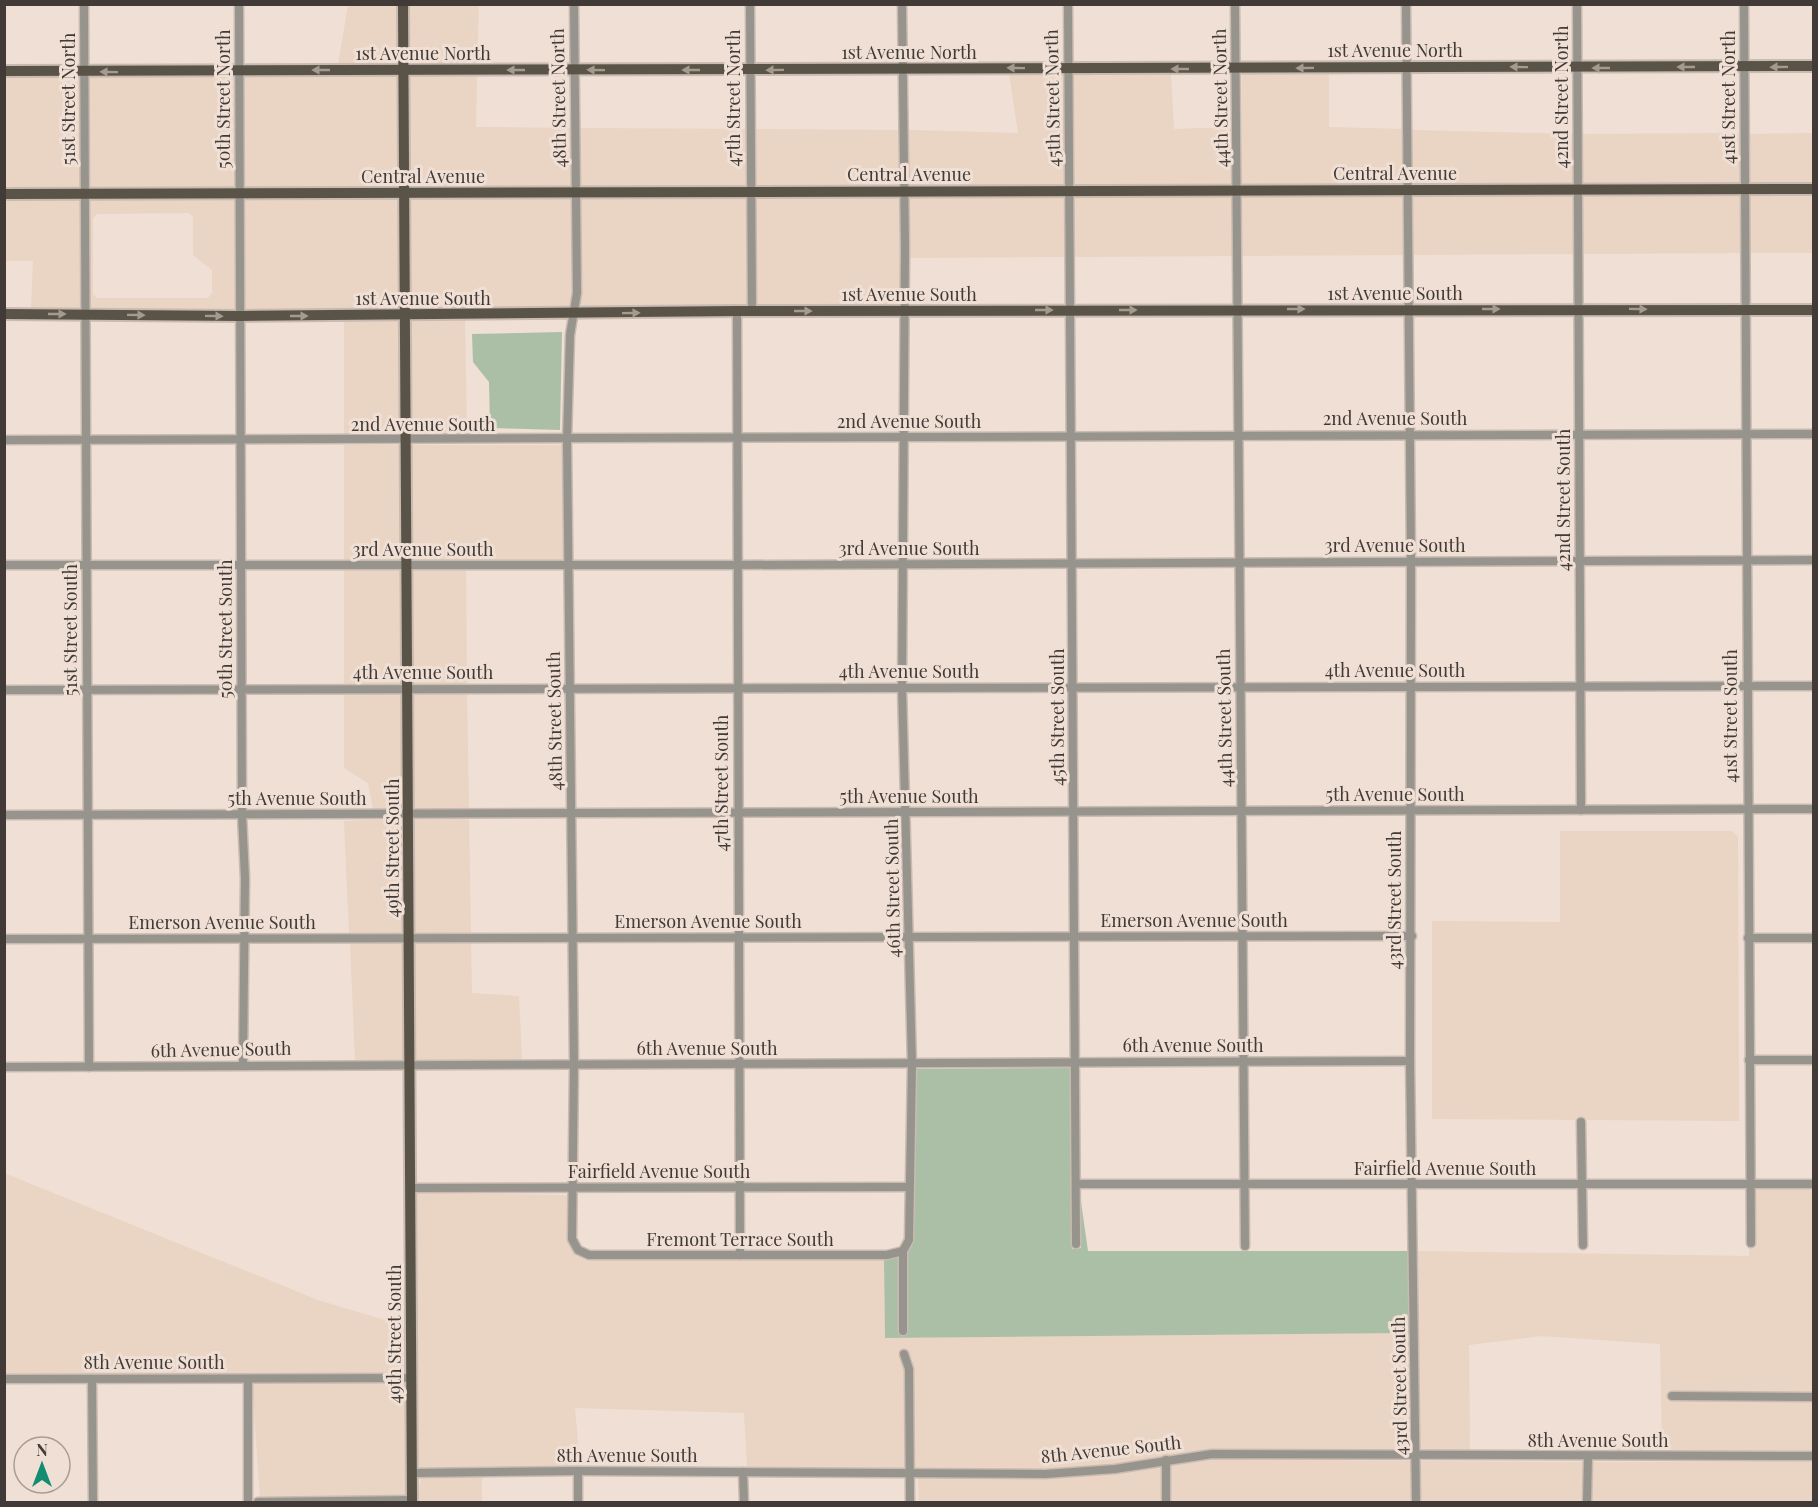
<svg xmlns="http://www.w3.org/2000/svg" width="1818" height="1507" viewBox="0 0 1818 1507" font-family="'Playfair Display',serif">
<rect width="100%" height="100%" fill="#efdfd4"/>
<g fill="#ead4c3" fill-rule="evenodd">
<path d="M348,5H399L400,65H338Z"/>
<path d="M408,5H479L477,65H408Z"/>
<path d="M1329,72V127L1402,129V185H1242V73Z"/>
<path d="M1009,73L1064,74L1065,186H908V130L1018,133Z"/>
<path d="M400,74L401,188H244V75Z"/>
<path d="M408,74H477L476,127L571,128L572,187L409,188Z"/>
<path d="M1073,74H1171L1174,129L1233,127V185L1074,186Z"/>
<path d="M236,75L235,188L89,189V76Z"/>
<path d="M4,76H81L80,189H5Z"/>
<path d="M580,128L746,129V186L580,187Z"/>
<path d="M754,129L900,130V186H754Z"/>
<path d="M1410,130L1573,134V184L1410,185Z"/>
<path d="M1740,133V184H1581V134Z"/>
<path d="M1813,133V184H1749V134Z"/>
<path d="M1740,193V253L1582,254L1581,194Z"/>
<path d="M1813,193V253H1749V194Z"/>
<path d="M1402,194L1404,255L1242,256V195Z"/>
<path d="M1411,194H1573V254L1413,255Z"/>
<path d="M900,195V306H756L754,196Z"/>
<path d="M909,195H1066V257L909,258Z"/>
<path d="M1074,195H1233L1234,256L1075,257Z"/>
<path d="M572,196L573,292L569,309L410,310L409,197Z"/>
<path d="M580,196H746L747,306L578,309L581,292Z"/>
<path d="M401,197V310L245,311L244,198Z"/>
<path d="M80,198L81,309H31L33,261H5V199Z"/>
<path d="M89,198H235L236,311L89,309ZM189,213L193,217V255L212,270V293L208,298H97L93,294V218L97,214Z"/>
<path d="M344,320H401L402,436H344Z"/>
<path d="M410,320H465L467,436H411Z"/>
<path d="M344,445H402L403,560H344Z"/>
<path d="M411,445H563L565,560H411Z"/>
<rect x="344" y="570" width="59" height="114"/>
<path d="M411,570H466L467,684H412Z"/>
<path d="M344,694H403L404,809H373L368,783L344,768Z"/>
<path d="M412,694H467L469,809H413Z"/>
<path d="M404,819V933H349L344,821Z"/>
<path d="M413,819H469L471,933H413Z"/>
<path d="M1560,831H1732L1738,837L1739,1121L1432,1119V921L1560,922Z"/>
<path d="M350,943H404L405,1060H355Z"/>
<path d="M413,943H471L472,993L519,996L522,1060H414Z"/>
<path d="M4,1173L318,1300L405,1326L406,1300L407,1373L5,1374Z"/>
<path d="M1755,1189H1813V1392H1668V1401H1813V1451L1507,1452L1662,1446L1660,1344L1541,1336L1469,1345L1470,1452L1420,1451L1417,1251L1749,1256V1248L1755,1247Z"/>
<path d="M414,1193L569,1195L568,1242L576,1256L589,1260H884L885,1338L1411,1333L1412,1451L1212,1449L1115,1464L1045,1469L915,1468L913,1362L905,1348L898,1353L905,1369L906,1468L747,1467L744,1413L575,1408L580,1466L416,1469Z"/>
<path d="M252,1383H407V1495L260,1498Z"/>
<path d="M1213,1459L1412,1461V1502H1170V1464Z"/>
<path d="M1420,1461L1584,1462L1583,1502H1420Z"/>
<path d="M1813,1461V1502H1592V1462Z"/>
<path d="M1162,1465V1502H919L918,1478H915L1045,1479L1116,1473Z"/>
<path d="M482,1477V1502H417L421,1478Z"/>
</g>
<g fill="#abbfa6">
<path d="M562,332L560,430L490,428L489,382L473,362L472,334Z"/>
<path d="M1070,1068L1072,1249L1081,1248L1080,1195L1088,1251H1408L1411,1333L885,1338L884,1260L898,1257L899,1335H907V1255L913,1240L916,1069Z"/>
</g>
<g fill="none" stroke-linecap="round" stroke-linejoin="round">
<g stroke="#c9bbb1" stroke-width="11">
<g id="minor">
<path d="M84,4L89,1067"/>
<path d="M239,4L242,815L245,878L243,1065"/>
<path d="M574,4L577,293L570,335L567,441L574,1064L572,1239L578,1250L589,1255H887L903,1251"/>
<path d="M750,4L752,311"/>
<path d="M902,4L905,249L902,688L912,1064L909,1240L903,1251V1331"/>
<path d="M1068,4L1076,1244"/>
<path d="M1235,4L1245,1246"/>
<path d="M1406,4L1411,561L1410,1061L1416,1502"/>
<path d="M1577,4L1581,810"/>
<path d="M1744,4L1751,1243"/>
<path d="M737,311L740,1255"/>
<path d="M4,440L1814,434"/>
<path d="M4,565H736L1814,560"/>
<path d="M4,690L1814,686"/>
<path d="M4,815L1814,809"/>
<path d="M1748,938H1814"/>
<path d="M4,939L1412,936"/>
<path d="M1749,1060H1814"/>
<path d="M4,1067L1410,1061"/>
<path d="M1581,1122L1583,1245"/>
<path d="M1076,1184H1814"/>
<path d="M410,1188L909,1187"/>
<path d="M904,1354L909,1369L910,1502"/>
<path d="M4,1379L411,1378"/>
<path d="M92,1379L93,1502"/>
<path d="M248,1379V1502"/>
<path d="M1672,1396L1814,1397"/>
<path d="M1166,1460V1502"/>
<path d="M578,1471V1502"/>
<path d="M743,1472L744,1502"/>
<path d="M412,1473L578,1471L1045,1474L1115,1469L1212,1454L1814,1456"/>
<path d="M258,1502L412,1500"/>
<path d="M1587,1502L1588,1457"/>
</g>
</g>
<g stroke="#c9bbb1" stroke-width="14">
<g id="major">
<path d="M403,4L412,1502"/>
<path d="M4,71L1814,66"/>
<path d="M4,194L1814,189"/>
<path d="M4,314L240,316L737,311L1814,310"/>
</g>
</g>
<use href="#minor" stroke="#97948d" stroke-width="8"/>
<use href="#major" stroke="#5a5448" stroke-width="10"/>
</g>
<defs><path id="oneway-solid" d="M-6-.8H1V-3.2L6.5 0L1 3.2V.8H-6Z" transform="scale(1.5)"/></defs>
<g fill="#a49a8e">
<use href="#oneway-solid" transform="translate(1519 67) rotate(-179)"/>
<use href="#oneway-solid" transform="translate(1686 67) rotate(180)"/>
<use href="#oneway-solid" transform="translate(1779 67) rotate(179)"/>
<use href="#oneway-solid" transform="translate(1016 68) rotate(-179)"/>
<use href="#oneway-solid" transform="translate(1305 68) rotate(179)"/>
<use href="#oneway-solid" transform="translate(1601 68) rotate(180)"/>
<use href="#oneway-solid" transform="translate(1180 69) rotate(180)"/>
<use href="#oneway-solid" transform="translate(321 70) rotate(180)"/>
<use href="#oneway-solid" transform="translate(516 70) rotate(-180)"/>
<use href="#oneway-solid" transform="translate(596 70) rotate(-179)"/>
<use href="#oneway-solid" transform="translate(691 70) rotate(-180)"/>
<use href="#oneway-solid" transform="translate(775 70) rotate(179)"/>
<use href="#oneway-solid" transform="translate(109 72) rotate(-179)"/>
<use href="#oneway-solid" transform="translate(1296 309)"/>
<use href="#oneway-solid" transform="translate(1491 309)"/>
<use href="#oneway-solid" transform="translate(1638 309) rotate(1)"/>
<use href="#oneway-solid" transform="translate(1044 310)"/>
<use href="#oneway-solid" transform="translate(1128 310)"/>
<use href="#oneway-solid" transform="translate(803 311)"/>
<use href="#oneway-solid" transform="translate(631 313) rotate(-1)"/>
<use href="#oneway-solid" transform="translate(57 314)"/>
<use href="#oneway-solid" transform="translate(136 315) rotate(1)"/>
<use href="#oneway-solid" transform="translate(214 316) rotate(1)"/>
<use href="#oneway-solid" transform="translate(299 316)"/>
</g>
<g text-anchor="middle" dominant-baseline="central" stroke-width="6" stroke-linejoin="round" paint-order="stroke">
<g font-size="18" fill="#413a36" stroke="#efdfd4">
<text x="1395" y="50">1st Avenue North</text>
<text x="909" y="52">1st Avenue North</text>
<text x="423" y="53">1st Avenue North</text>
<text transform="translate(1561 97) rotate(-90)">42nd Street North</text>
<text transform="translate(1728 97) rotate(-90)">41st Street North</text>
<text transform="translate(558 98) rotate(-91)">48th Street North</text>
<text transform="translate(733 98) rotate(-90)">47th Street North</text>
<text transform="translate(1052 98) rotate(-91)">45th Street North</text>
<text transform="translate(1220 98) rotate(-91)">44th Street North</text>
<text transform="translate(68 99) rotate(-90)">51st Street North</text>
<text transform="translate(223 99) rotate(-90)">50th Street North</text>
<text x="1395" y="173">Central Avenue</text>
<text x="909" y="174">Central Avenue</text>
<text x="423" y="176">Central Avenue</text>
<text x="1395" y="293">1st Avenue South</text>
<text x="909" y="294">1st Avenue South</text>
<text x="423" y="298">1st Avenue South</text>
<text x="1395" y="418">2nd Avenue South</text>
<text x="909" y="421">2nd Avenue South</text>
<text x="423" y="424">2nd Avenue South</text>
<text transform="translate(1563 500) rotate(-90)">42nd Street South</text>
<text x="1395" y="545">3rd Avenue South</text>
<text x="909" y="548">3rd Avenue South</text>
<text x="423" y="549">3rd Avenue South</text>
<text transform="translate(225 629) rotate(-90)">50th Street South</text>
<text transform="translate(70 630) rotate(-90)">51st Street South</text>
<text x="1395" y="670">4th Avenue South</text>
<text x="909" y="671">4th Avenue South</text>
<text x="423" y="672">4th Avenue South</text>
<text transform="translate(1730 716) rotate(-90)">41st Street South</text>
<text transform="translate(1057 717) rotate(-90)">45th Street South</text>
<text transform="translate(1224 718) rotate(-91)">44th Street South</text>
<text transform="translate(554 721) rotate(-91)">48th Street South</text>
<text transform="translate(721 783) rotate(-90)">47th Street South</text>
<text x="1395" y="794">5th Avenue South</text>
<text x="909" y="796">5th Avenue South</text>
<text x="297" y="798">5th Avenue South</text>
<text transform="translate(392 848) rotate(-90)">49th Street South</text>
<text transform="translate(892 888) rotate(-91)">46th Street South</text>
<text transform="translate(1394 900) rotate(-90)">43rd Street South</text>
<text x="1194" y="920">Emerson Avenue South</text>
<text x="708" y="921">Emerson Avenue South</text>
<text x="222" y="922">Emerson Avenue South</text>
<text x="1193" y="1045">6th Avenue South</text>
<text x="707" y="1048">6th Avenue South</text>
<text transform="translate(221 1049) rotate(-1)">6th Avenue South</text>
<text x="1445" y="1168">Fairfield Avenue South</text>
<text x="659" y="1171">Fairfield Avenue South</text>
<text x="740" y="1239">Fremont Terrace South</text>
<text transform="translate(394 1334) rotate(-90)">49th Street South</text>
<text x="154" y="1362">8th Avenue South</text>
<text transform="translate(1399 1386) rotate(-91)">43rd Street South</text>
<text x="1598" y="1440">8th Avenue South</text>
<text transform="translate(1111 1449) rotate(-6)">8th Avenue South</text>
<text x="627" y="1455">8th Avenue South</text>
</g>
</g>
<rect width="1818" height="1507" fill="none" stroke="#413a36" stroke-width="12"/>
<g transform="translate(42 1465)"><circle r="28" fill="#efdfd4" stroke="#a99d95" stroke-width="1.5"/>
<path d="M0-4.5L10 22L0 15L-10 22Z" fill="#138d71"/>
<text y="-9" font-size="16" font-weight="bold" text-anchor="middle" fill="#413a36">N</text>
</g>
</svg>
